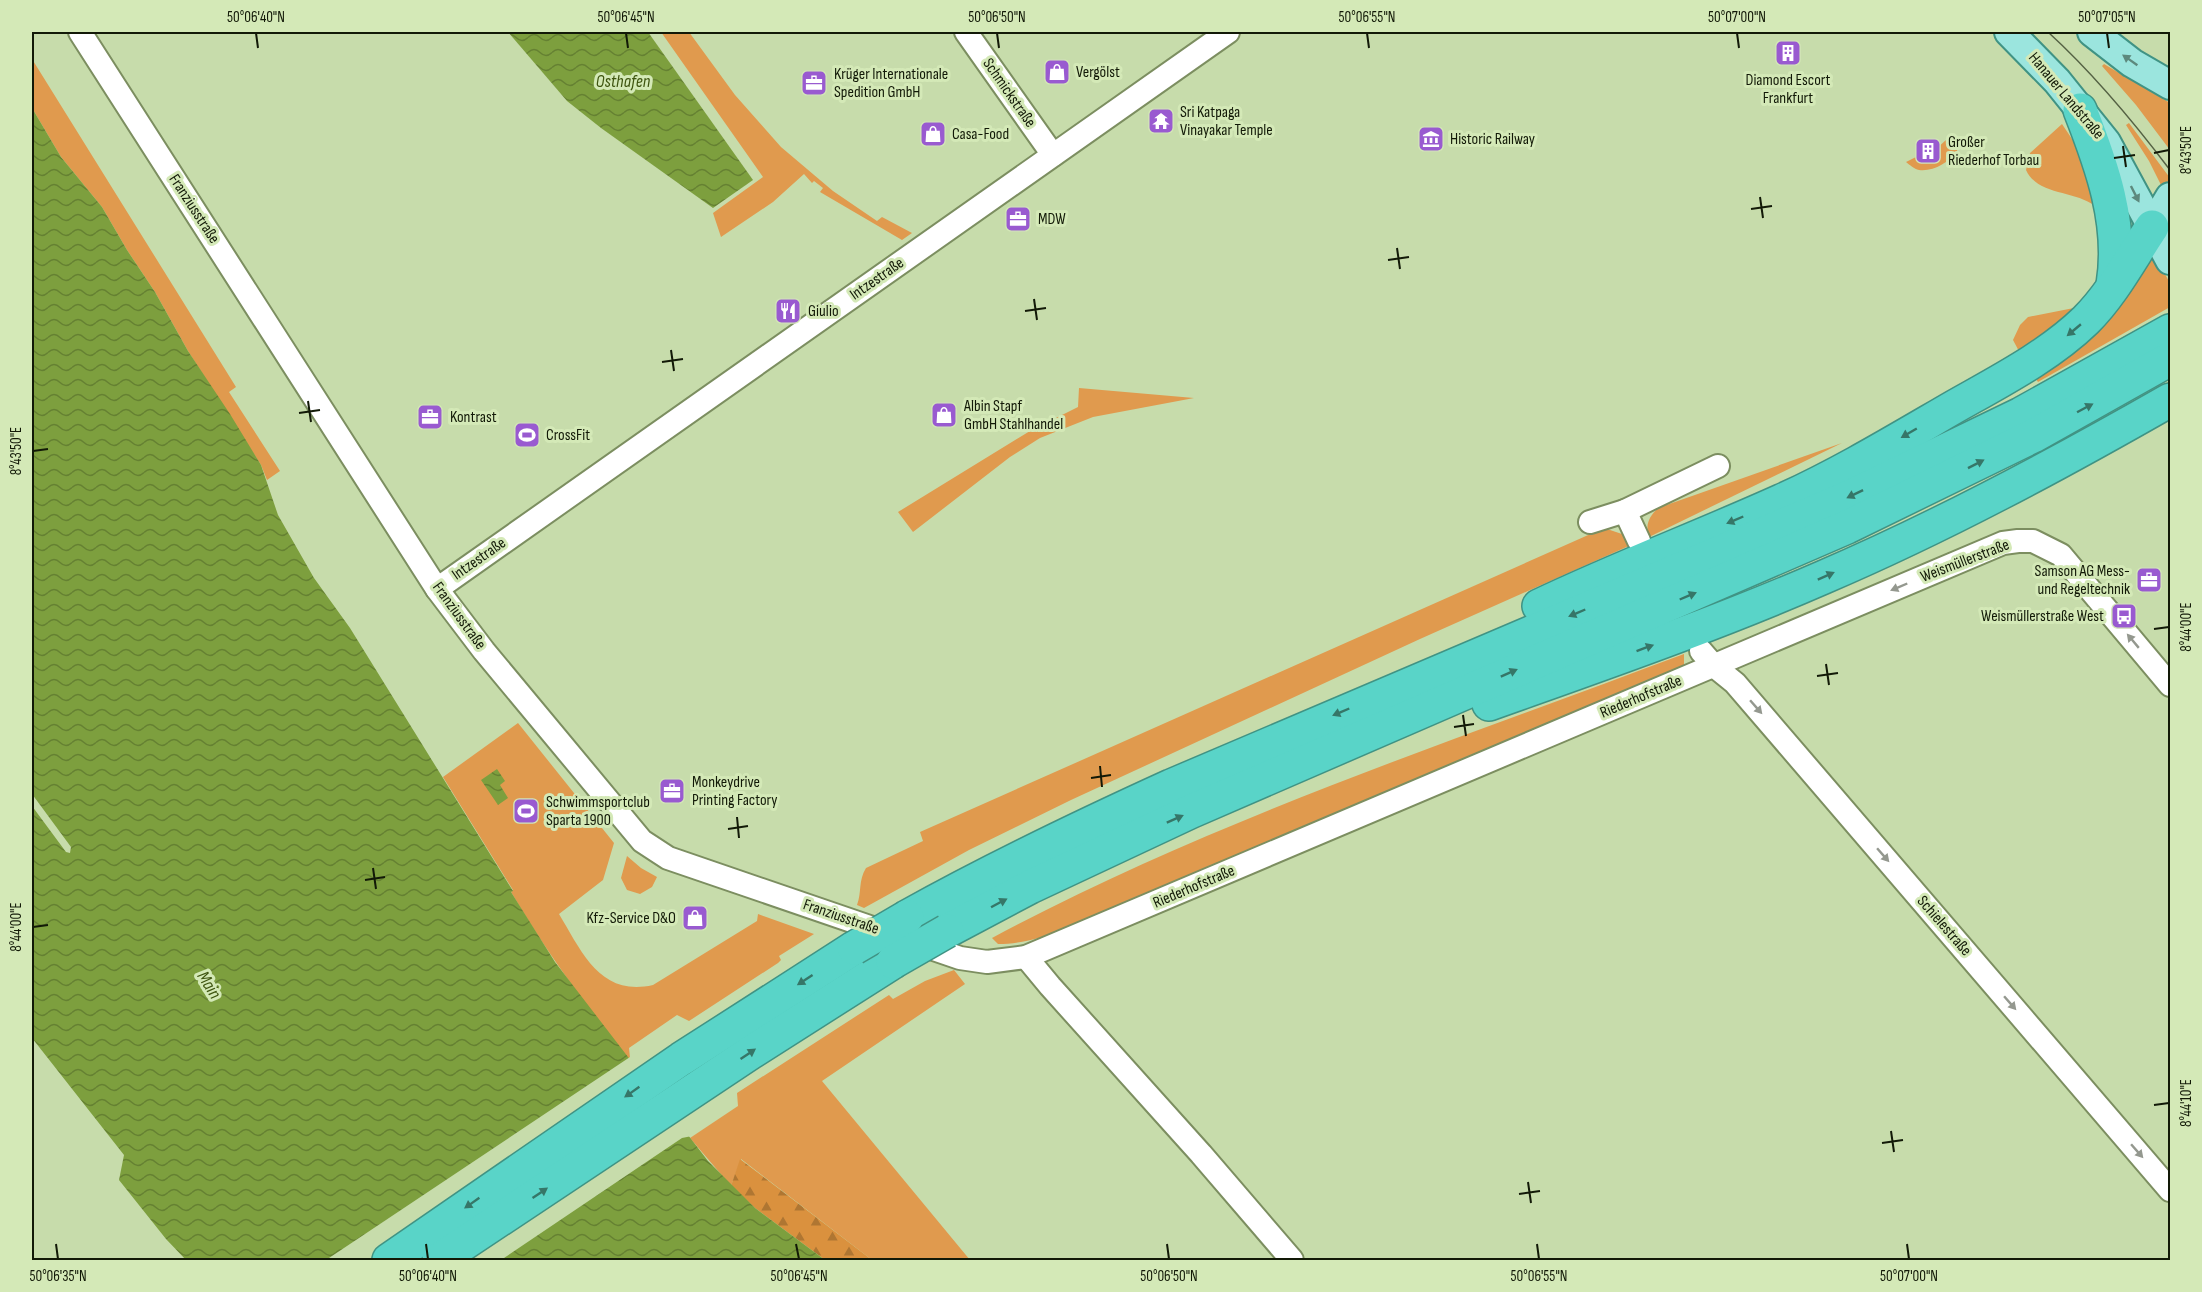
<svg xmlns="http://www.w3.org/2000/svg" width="2202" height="1292" viewBox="0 0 2202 1292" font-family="'Sofia Sans Condensed',sans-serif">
<defs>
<pattern id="forest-firs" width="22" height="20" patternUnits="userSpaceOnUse" patternTransform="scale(1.5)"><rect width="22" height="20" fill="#da913e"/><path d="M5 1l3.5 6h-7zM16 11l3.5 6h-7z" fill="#af7632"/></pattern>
<pattern id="water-waves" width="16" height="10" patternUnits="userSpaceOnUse" patternTransform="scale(1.5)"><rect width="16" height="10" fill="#7d9f3e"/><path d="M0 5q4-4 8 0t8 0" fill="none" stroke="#658132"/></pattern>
</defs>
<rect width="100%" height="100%" fill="#c7dcab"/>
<g fill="#e09a4e">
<path d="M661,32H689L735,95L781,147L833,191L877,221L882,217L912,233L902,240L820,192L823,188L814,181L812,183L804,174L773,202L721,237L713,213L763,177Z"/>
<path d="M32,59L236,387L229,392L280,471L267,480L261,465L188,351L155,292L127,250L102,207L61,157L32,108Z"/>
<path d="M2104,64L2170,103V150L2136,105L2102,66Z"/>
<path d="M2129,123L2170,178L2163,189L2149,161L2126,125Z"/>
<path d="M2062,124L2080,151L2095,206C2074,190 2038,196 2026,170L2030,153Z"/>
<path d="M1958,138L1957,152C1949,162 1933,172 1919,170C1914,169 1910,165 1906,162L1934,148L1935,150L1946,140Z"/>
<path d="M2150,248L2170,283V307L2038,382L2031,372Z"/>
<path d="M2084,306L2021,355L2013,340L2020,325L2028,317Z"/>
<path d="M1079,388L1194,398L1093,417L1040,438L1010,457L913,532L898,512L1030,431L1078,407Z"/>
<path d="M1842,443L1649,537C1645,524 1649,517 1658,508Z"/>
<path d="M1607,529L1622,534L1631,545L1420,639L1071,800L969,850L864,908L857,905C862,892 858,881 866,868L923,841L920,832L1595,532Z"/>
<path d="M1684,654V665L1679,670L1066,930C1043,937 1022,944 998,944L992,938C1210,821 1453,741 1684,654Z"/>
<path d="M518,723L614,843L603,880L559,914C582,952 600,997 653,985L757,921L758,914L814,934L779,956L781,960L778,963L689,1021L677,1015L629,1048L630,1058L628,1060C586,1006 546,951 511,892L513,890L443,777Z"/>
<path d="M627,856L641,868L657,877L652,887L640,894L627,890L621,878Z"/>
<path d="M954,970L965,984L822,1081L970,1260H872L741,1159L731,1186L690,1138L738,1106L737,1093L889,995L893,999L925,981Z"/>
</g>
<path fill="url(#forest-firs)" d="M740,1159L872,1260H825L755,1208L731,1186Z"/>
<g fill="url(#water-waves)">
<path d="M508,32H648L753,180L713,208L601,128L567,101Z"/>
<path d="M32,108L61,157L102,207L127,250L155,292L188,351L230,414L261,465L278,515L314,578L350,628L513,891L511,892L555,962L708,1161L755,1208L825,1260H186L166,1239L119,1180L124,1155L32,1038V806L66,852L70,853L71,847L32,794Z"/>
<path d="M497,769L505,781L500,785L508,798L498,805L481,780Z"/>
</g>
<path fill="#c7dcab" d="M630,1057L692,1136L682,1138L501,1260H326Z"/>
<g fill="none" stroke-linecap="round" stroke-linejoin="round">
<g stroke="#7c8e60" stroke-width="26">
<g id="minor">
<path d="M80,32L437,589L484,651L642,841L668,858L960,958L987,962L1026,957L2003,543L2018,541H2033L2061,555L2170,685"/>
<path d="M966,32L1053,155"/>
<path d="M1625,511L1718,466"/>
<path d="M1590,522L1625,511L1639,541"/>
<path d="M437,589L1228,32"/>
<path d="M1701,651L1714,666L1735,683L2170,1190"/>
<path d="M1026,957L1050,986L1201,1154L1292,1260"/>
</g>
</g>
<g stroke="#409384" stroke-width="32">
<g id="major">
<path d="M2009,32L2057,81L2106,142L2170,260"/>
<path d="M2092,32L2132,63L2170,85"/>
<path d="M2152,227L2170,197"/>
</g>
</g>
<g stroke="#409384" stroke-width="36">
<g id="highway">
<path d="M2080,110C2102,166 2123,224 2113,285"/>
<path d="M1539,606C1619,568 1701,537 1781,501C1841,474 1897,440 1954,407C1998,382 2049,356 2086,320C2113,293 2131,258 2152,227"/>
<path d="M1489,704C1601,664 1714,625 1824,577C1943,526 2058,464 2170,400"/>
<path d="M907,917C993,869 1081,827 1171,786L1845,499L2021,414L2170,331"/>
<path d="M947,931L1030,887L1192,811L1847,527L2033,436L2170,359"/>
<path d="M389,1260L681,1059L854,948"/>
<path d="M439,1260L750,1053L893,962"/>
</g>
</g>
<use href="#minor" stroke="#fff" stroke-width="22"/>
<use href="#major" stroke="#9be5de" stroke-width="28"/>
<use href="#highway" stroke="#59d4c8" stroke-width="33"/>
<path stroke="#556244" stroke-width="1.5" d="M2048,32C2094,74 2133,121 2170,170"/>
<g stroke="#409384" stroke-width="36" stroke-linecap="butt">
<g id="highway-bridge">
<path d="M854,948L907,917"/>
<path d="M893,962L947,931"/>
</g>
</g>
<use href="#highway-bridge" stroke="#59d4c8" stroke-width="33"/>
</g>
<defs><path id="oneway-solid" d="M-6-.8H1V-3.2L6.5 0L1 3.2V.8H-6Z" transform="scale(1.5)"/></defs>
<g fill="#5d897d">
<use href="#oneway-solid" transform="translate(2130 60) rotate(-145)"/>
<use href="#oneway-solid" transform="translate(2135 194) rotate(63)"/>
</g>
<g fill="#367668">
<use href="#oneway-solid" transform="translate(2074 330) rotate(140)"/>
<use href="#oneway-solid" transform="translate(2085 408) rotate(-28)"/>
<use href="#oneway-solid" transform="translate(1909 433) rotate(150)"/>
<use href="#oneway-solid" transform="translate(1976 464) rotate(-27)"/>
<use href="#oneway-solid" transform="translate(1855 494) rotate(154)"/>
<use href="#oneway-solid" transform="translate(1735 520) rotate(157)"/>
<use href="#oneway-solid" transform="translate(1826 576) rotate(-24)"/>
<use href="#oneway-solid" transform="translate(1688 596) rotate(-23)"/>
<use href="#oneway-solid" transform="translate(1577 613) rotate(157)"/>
<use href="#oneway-solid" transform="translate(1645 648) rotate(-20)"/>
<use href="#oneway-solid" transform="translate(1509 673) rotate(-24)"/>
<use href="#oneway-solid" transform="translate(1341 712) rotate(157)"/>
<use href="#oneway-solid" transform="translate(1175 819) rotate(-24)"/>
<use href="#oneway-solid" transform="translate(999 903) rotate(-28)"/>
<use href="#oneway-solid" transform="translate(805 980) rotate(147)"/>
<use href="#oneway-solid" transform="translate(748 1054) rotate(-34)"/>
<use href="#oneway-solid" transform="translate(632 1092) rotate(145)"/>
<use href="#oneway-solid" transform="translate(540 1193) rotate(-34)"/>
<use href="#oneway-solid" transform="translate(472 1203) rotate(145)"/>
</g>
<g fill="#94988f">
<use href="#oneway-solid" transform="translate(1899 587) rotate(157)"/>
<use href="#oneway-solid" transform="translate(2133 641) rotate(-130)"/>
<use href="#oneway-solid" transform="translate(1756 707) rotate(49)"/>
<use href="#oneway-solid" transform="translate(1883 855) rotate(49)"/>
<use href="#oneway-solid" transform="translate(2010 1003) rotate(49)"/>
<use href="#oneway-solid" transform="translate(2137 1151) rotate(49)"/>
</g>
<path fill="none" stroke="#121907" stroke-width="2" d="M256,33L258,48M626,33L628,48M997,33L999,48M1367,33L1369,48M1737,33L1739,48M2107,33L2109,48M2123,146L2126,167M2154,153L2169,150M2114,158L2135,155M1760,197L1763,218M1751,209L1772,206M1397,248L1400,269M1388,260L1409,257M1034,299L1037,320M1025,311L1046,308M671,350L674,371M662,362L683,359M308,401L311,422M299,413L320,410M33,451L48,449M2154,629L2169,627M1826,664L1829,685M1817,676L1838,673M1463,715L1466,736M1454,727L1474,724M1100,766L1102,787M1091,778L1111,775M737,817L739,838M728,829L748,826M373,868L376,889M365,880L385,877M33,927L48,925M2154,1105L2169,1103M1891,1131L1894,1152M1882,1143L1903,1140M1528,1182L1531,1203M1519,1194L1540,1191M56,1244L58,1259M426,1244L428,1259M796,1244L799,1259M1167,1244L1169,1259M1537,1244L1539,1259M1907,1244L1909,1259"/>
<defs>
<g id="building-square" transform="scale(1.35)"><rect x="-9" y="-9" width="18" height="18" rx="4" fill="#995ad0" stroke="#d4e9b7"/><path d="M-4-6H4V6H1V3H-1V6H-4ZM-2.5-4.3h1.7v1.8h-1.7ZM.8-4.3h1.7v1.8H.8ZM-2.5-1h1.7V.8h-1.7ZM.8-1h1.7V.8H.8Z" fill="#fff"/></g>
<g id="shop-square" transform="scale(1.35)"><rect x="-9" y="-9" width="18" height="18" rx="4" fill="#995ad0" stroke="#d4e9b7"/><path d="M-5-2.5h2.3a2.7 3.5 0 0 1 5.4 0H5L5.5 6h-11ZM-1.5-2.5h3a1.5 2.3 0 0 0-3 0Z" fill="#fff"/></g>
<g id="office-square" transform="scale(1.35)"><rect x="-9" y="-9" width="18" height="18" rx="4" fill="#995ad0" stroke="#d4e9b7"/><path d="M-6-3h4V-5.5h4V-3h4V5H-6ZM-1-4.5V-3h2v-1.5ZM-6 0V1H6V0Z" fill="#fff"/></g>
<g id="temple-square" transform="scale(1.35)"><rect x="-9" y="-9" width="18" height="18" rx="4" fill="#995ad0" stroke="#d4e9b7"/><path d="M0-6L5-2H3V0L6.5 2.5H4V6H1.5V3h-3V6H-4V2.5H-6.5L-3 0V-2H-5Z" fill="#fff"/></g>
<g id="museum-square" transform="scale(1.35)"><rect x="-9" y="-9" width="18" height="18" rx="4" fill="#995ad0" stroke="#d4e9b7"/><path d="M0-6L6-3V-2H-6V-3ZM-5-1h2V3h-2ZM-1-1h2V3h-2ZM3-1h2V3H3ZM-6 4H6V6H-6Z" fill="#fff"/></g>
<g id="restaurant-square" transform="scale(1.35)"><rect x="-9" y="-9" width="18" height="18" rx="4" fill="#995ad0" stroke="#d4e9b7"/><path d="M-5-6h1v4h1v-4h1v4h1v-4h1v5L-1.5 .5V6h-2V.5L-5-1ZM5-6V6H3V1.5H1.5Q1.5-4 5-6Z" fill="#fff"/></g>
<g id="stadium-square" transform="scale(1.35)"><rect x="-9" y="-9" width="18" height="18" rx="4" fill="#995ad0" stroke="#d4e9b7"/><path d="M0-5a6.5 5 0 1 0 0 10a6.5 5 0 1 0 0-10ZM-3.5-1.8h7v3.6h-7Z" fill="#fff"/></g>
<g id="bus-square" transform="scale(1.35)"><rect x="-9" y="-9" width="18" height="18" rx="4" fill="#995ad0" stroke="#d4e9b7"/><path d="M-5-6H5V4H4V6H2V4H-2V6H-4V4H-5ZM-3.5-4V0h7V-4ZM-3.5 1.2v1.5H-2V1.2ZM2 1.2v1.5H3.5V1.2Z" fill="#fff"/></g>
</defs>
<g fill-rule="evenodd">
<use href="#building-square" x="1788" y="53"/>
<use href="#shop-square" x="1057" y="72"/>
<use href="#office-square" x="814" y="83"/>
<use href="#temple-square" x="1161" y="121"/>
<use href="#shop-square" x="933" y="134"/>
<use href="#museum-square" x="1431" y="139"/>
<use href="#building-square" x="1928" y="151"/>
<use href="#office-square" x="1018" y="219"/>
<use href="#restaurant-square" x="788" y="311"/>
<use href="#shop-square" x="944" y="415"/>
<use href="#office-square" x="430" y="417"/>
<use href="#stadium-square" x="527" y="435"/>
<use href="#office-square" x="2149" y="580"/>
<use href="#bus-square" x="2124" y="616"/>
<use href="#office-square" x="672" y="791"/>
<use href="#stadium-square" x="526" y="811"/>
<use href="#shop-square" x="695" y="918"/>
</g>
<g text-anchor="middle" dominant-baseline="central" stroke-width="6" stroke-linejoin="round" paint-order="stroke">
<g font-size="16" fill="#121907" stroke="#d4e9b7" text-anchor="start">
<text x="1076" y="72">Vergölst</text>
<text x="834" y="74">Krüger Internationale<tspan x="834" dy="18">Spedition GmbH</tspan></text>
<text x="1788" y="80" text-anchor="middle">Diamond Escort<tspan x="1788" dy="18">Frankfurt</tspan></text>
<text x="1180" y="112">Sri Katpaga<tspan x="1180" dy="18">Vinayakar Temple</tspan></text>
<text x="952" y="134">Casa-Food</text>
<text x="1450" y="139">Historic Railway</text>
<text x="1948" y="142">Großer<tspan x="1948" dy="18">Riederhof Torbau</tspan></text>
<text x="1038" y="219">MDW</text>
<text x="808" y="311">Giulio</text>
<text x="964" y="406">Albin Stapf<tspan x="964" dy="18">GmbH Stahlhandel</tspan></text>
<text x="450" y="417">Kontrast</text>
<text x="546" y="435">CrossFit</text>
<text x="2130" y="571" text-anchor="end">Samson AG Mess-<tspan x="2130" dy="18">und Regeltechnik</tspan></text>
<text x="2104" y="616" text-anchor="end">Weismüllerstraße West</text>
<text x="692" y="782">Monkeydrive<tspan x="692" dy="18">Printing Factory</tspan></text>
<text x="546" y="802">Schwimmsportclub<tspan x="546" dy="18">Sparta 1900</tspan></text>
<text x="676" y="918" text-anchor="end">Kfz-Service D&amp;O</text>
</g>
<g font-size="16" fill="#121907" stroke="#d4e9b7">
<text transform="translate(1009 93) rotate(55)">Schmickstraße</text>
<text transform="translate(2066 96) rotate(50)">Hanauer Landstraße</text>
<text transform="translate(194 209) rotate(57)">Franziusstraße</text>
<text transform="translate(877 279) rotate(-35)">Intzestraße</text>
<text transform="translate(479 559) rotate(-35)">Intzestraße</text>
<text transform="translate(1965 561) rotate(-21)">Weismüllerstraße</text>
<text transform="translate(459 616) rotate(54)">Franziusstraße</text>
<text transform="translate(1641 697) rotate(-23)">Riederhofstraße</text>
<text transform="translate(1194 887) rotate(-23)">Riederhofstraße</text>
<text transform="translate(841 917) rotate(19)">Franziusstraße</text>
<text transform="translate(1944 926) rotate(49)">Schielestraße</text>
</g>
<g font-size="18" font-style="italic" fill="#3e540f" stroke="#d4e9b7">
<text x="623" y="81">Osthafen</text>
<text transform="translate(209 985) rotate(58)">Main</text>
</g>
</g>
<rect width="2202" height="1292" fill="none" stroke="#d4e9b7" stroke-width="66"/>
<rect x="33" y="33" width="2136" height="1226" fill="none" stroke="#121907" stroke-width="2"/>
<g font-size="15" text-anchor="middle" fill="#121907">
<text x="256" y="22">50°06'40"N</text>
<text x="626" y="22">50°06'45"N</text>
<text x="997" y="22">50°06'50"N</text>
<text x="1367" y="22">50°06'55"N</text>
<text x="1737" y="22">50°07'00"N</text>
<text x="2107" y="22">50°07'05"N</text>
<text transform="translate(2186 150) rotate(-90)" y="5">8°43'50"E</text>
<text transform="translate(16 451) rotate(-90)" y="5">8°43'50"E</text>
<text transform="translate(2186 627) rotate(-90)" y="5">8°44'00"E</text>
<text transform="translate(16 927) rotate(-90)" y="5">8°44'00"E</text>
<text transform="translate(2186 1103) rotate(-90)" y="5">8°44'10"E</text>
<text x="58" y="1281">50°06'35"N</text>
<text x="428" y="1281">50°06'40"N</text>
<text x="799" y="1281">50°06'45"N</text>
<text x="1169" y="1281">50°06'50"N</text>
<text x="1539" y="1281">50°06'55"N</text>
<text x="1909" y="1281">50°07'00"N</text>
</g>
</svg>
